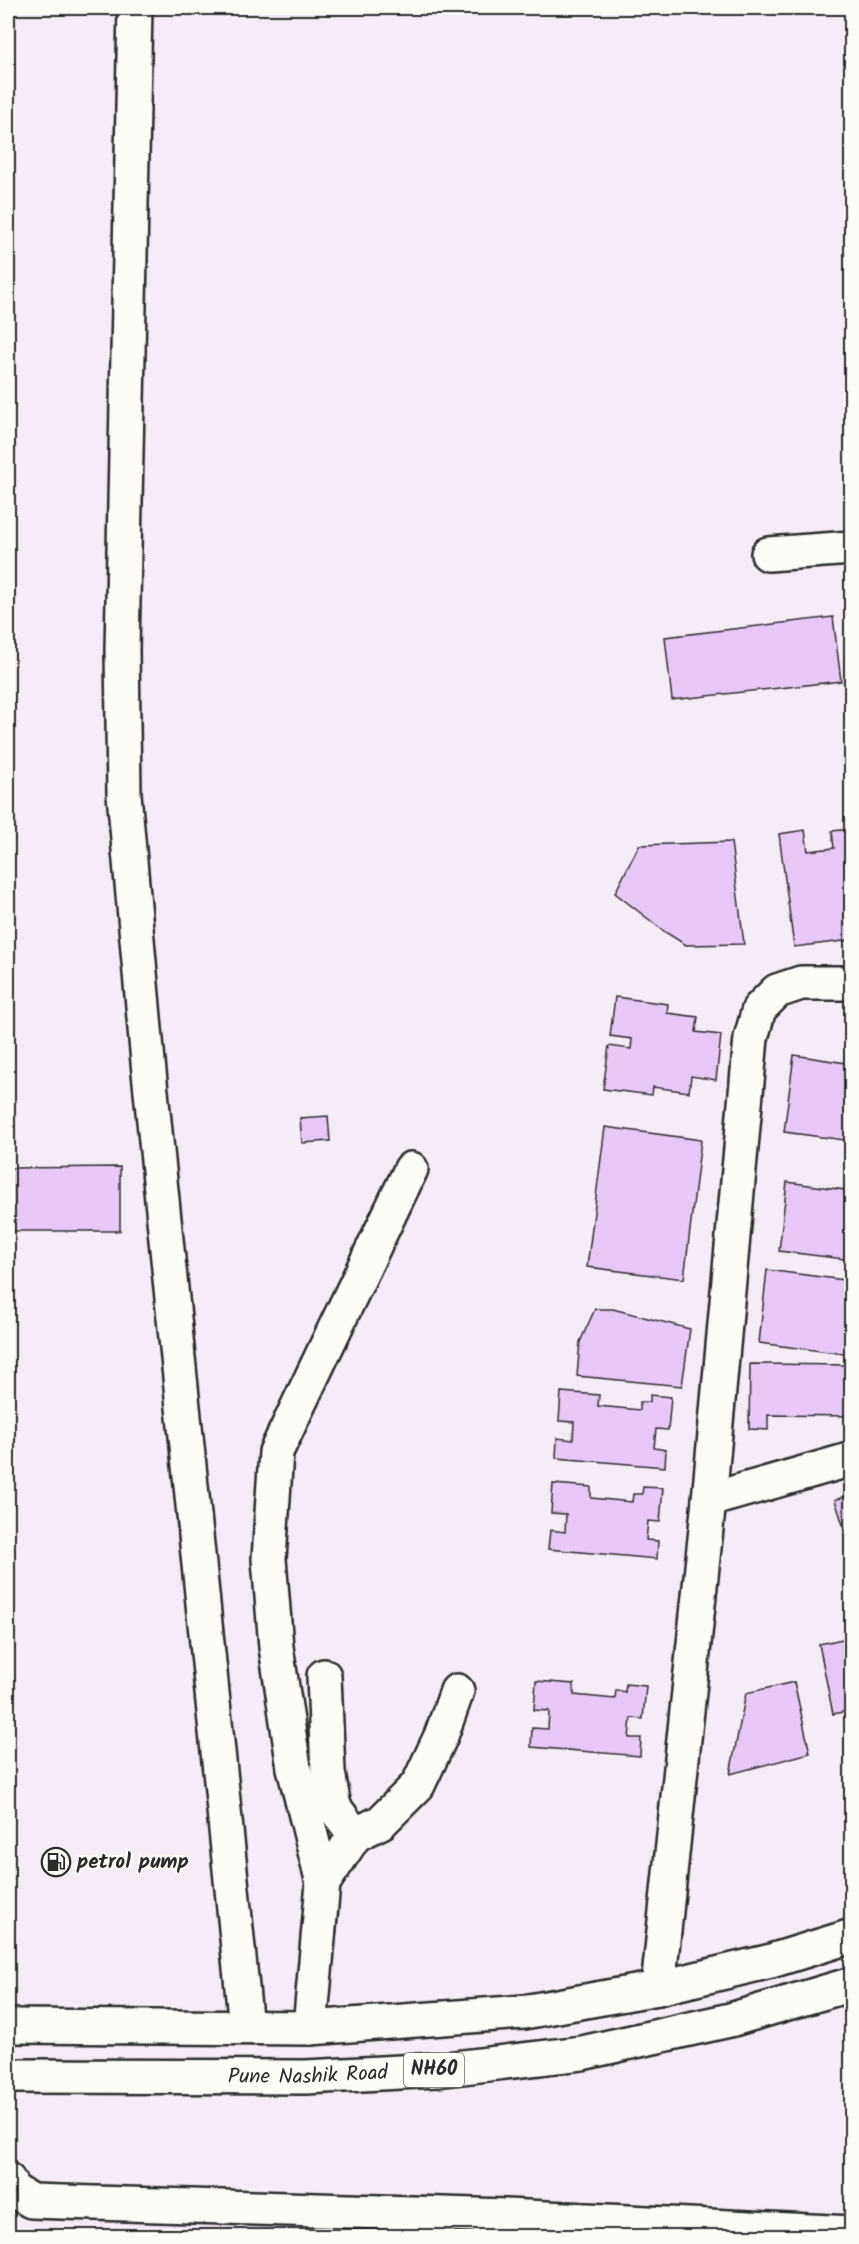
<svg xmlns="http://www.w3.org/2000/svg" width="859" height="2244" viewBox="0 0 859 2244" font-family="Kalam,sans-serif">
<rect width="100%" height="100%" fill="#f6ecf7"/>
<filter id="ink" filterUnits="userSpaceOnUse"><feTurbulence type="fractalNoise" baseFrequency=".0167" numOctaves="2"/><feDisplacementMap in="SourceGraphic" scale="12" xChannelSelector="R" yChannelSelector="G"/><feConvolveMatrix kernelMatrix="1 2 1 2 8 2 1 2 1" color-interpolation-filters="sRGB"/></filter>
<g filter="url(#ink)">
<g fill="#e7c8f6" stroke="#2b2b2b" stroke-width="1.5">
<path d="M833,617L841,681L672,700L665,637Z"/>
<path d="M851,829L852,940L794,947L779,834L805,830L808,851L834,848L832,831Z"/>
<path d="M731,842L744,944L686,945L665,932L615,893L639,845Z"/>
<path d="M615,997L668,1004L667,1013L698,1017L696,1032L721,1035L716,1080L691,1076L689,1092L653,1087L652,1095L603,1089L609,1046L631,1049L632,1039L610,1036Z"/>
<path d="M794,1055L852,1064V1141L784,1132Z"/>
<path d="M328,1116L330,1141L302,1143L300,1118Z"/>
<path d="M605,1127L701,1140L684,1279L587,1267Z"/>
<path d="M120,1167V1231H8V1168Z"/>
<path d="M787,1182L852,1191V1260L779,1251Z"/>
<path d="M767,1270L852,1281V1355L759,1343Z"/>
<path d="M595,1309H613L690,1329L682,1386L577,1376L580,1342Z"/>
<path d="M750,1364L852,1365V1416L768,1415V1430L749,1429Z"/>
<path d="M561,1392L599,1395L598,1406L640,1410V1402H650V1395L671,1397L668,1430L656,1429L654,1448L666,1450L665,1467L556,1458L557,1438L573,1440L574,1422L559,1421Z"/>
<path d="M553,1484L591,1487V1498L632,1502L633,1494H642L643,1487L663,1488L660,1522L648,1521L646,1540L658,1541L657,1559L548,1549L550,1530L565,1532L566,1514L551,1513Z"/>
<path d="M852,1494V1553L835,1500Z"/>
<path d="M852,1637V1710L833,1714L819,1644Z"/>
<path d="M536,1681L574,1684V1695L615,1699L616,1690L625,1692L626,1684L646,1686L643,1719L631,1718L629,1738H641L640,1756L531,1747L532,1728L548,1729L549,1711L534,1710Z"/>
<path d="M794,1682L810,1753L730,1774L746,1693Z"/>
</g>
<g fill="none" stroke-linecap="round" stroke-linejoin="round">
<g stroke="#2b2b2b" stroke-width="38">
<g id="minor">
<path d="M135,8L122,650L124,794L148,1062L246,2027"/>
<path d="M768,554L852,548"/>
<path d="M709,1500L852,1459"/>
<path d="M324,1676L328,1772L334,1807L355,1835"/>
<path d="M323,1883L294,1768L276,1647L269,1559L276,1452L411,1169"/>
<path d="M658,1988L709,1500L751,1038L759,1009L777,991L801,983H852"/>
<path d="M310,2028L323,1883L355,1835L381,1822L418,1785L441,1736L457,1691"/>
<path d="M8,2180L13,2190L31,2201L506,2216L852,2233"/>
</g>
</g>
<g stroke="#2b2b2b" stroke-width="38">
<g id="highway">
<path d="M8,2026L310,2028L524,2012L658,1988L771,1961L852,1936"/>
<path id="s1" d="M8,2076L306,2077L437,2070L582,2053L730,2020L852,1984"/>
</g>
</g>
<use href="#minor" stroke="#fdfcf7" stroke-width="33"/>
<use href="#highway" stroke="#fdfcf7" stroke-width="33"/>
</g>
</g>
<defs>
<g id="fuel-ring" transform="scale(1.5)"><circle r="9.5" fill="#fdfcf7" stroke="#2b2b2b" stroke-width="1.5"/><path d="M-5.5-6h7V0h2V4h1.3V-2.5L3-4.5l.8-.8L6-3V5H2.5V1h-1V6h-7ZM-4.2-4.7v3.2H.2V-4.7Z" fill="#2b2b2b"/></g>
</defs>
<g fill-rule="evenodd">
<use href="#fuel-ring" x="56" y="1862"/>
</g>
<g text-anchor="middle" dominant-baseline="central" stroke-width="4.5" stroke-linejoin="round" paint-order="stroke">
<rect fill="#fdfcf7" stroke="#6a6a68" stroke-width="1.5" x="404" y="2053" width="60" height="34" rx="4.5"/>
<g font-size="20" font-weight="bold" fill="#2b2b2b">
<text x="434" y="2070">NH60</text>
</g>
<g font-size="21" font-weight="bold" fill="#2b2b2b" stroke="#fdfcf7" text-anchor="start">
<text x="77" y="1862">petrol pump</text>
</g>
<g font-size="21" fill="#2b2b2b" stroke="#fdfcf7">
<text stroke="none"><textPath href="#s1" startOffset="300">Pune Nashik Road</textPath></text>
</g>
</g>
<rect width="859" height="2244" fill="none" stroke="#fdfcf7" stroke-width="30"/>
<rect x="15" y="15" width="829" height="2214" fill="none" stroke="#2b2b2b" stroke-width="2" filter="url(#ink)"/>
</svg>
